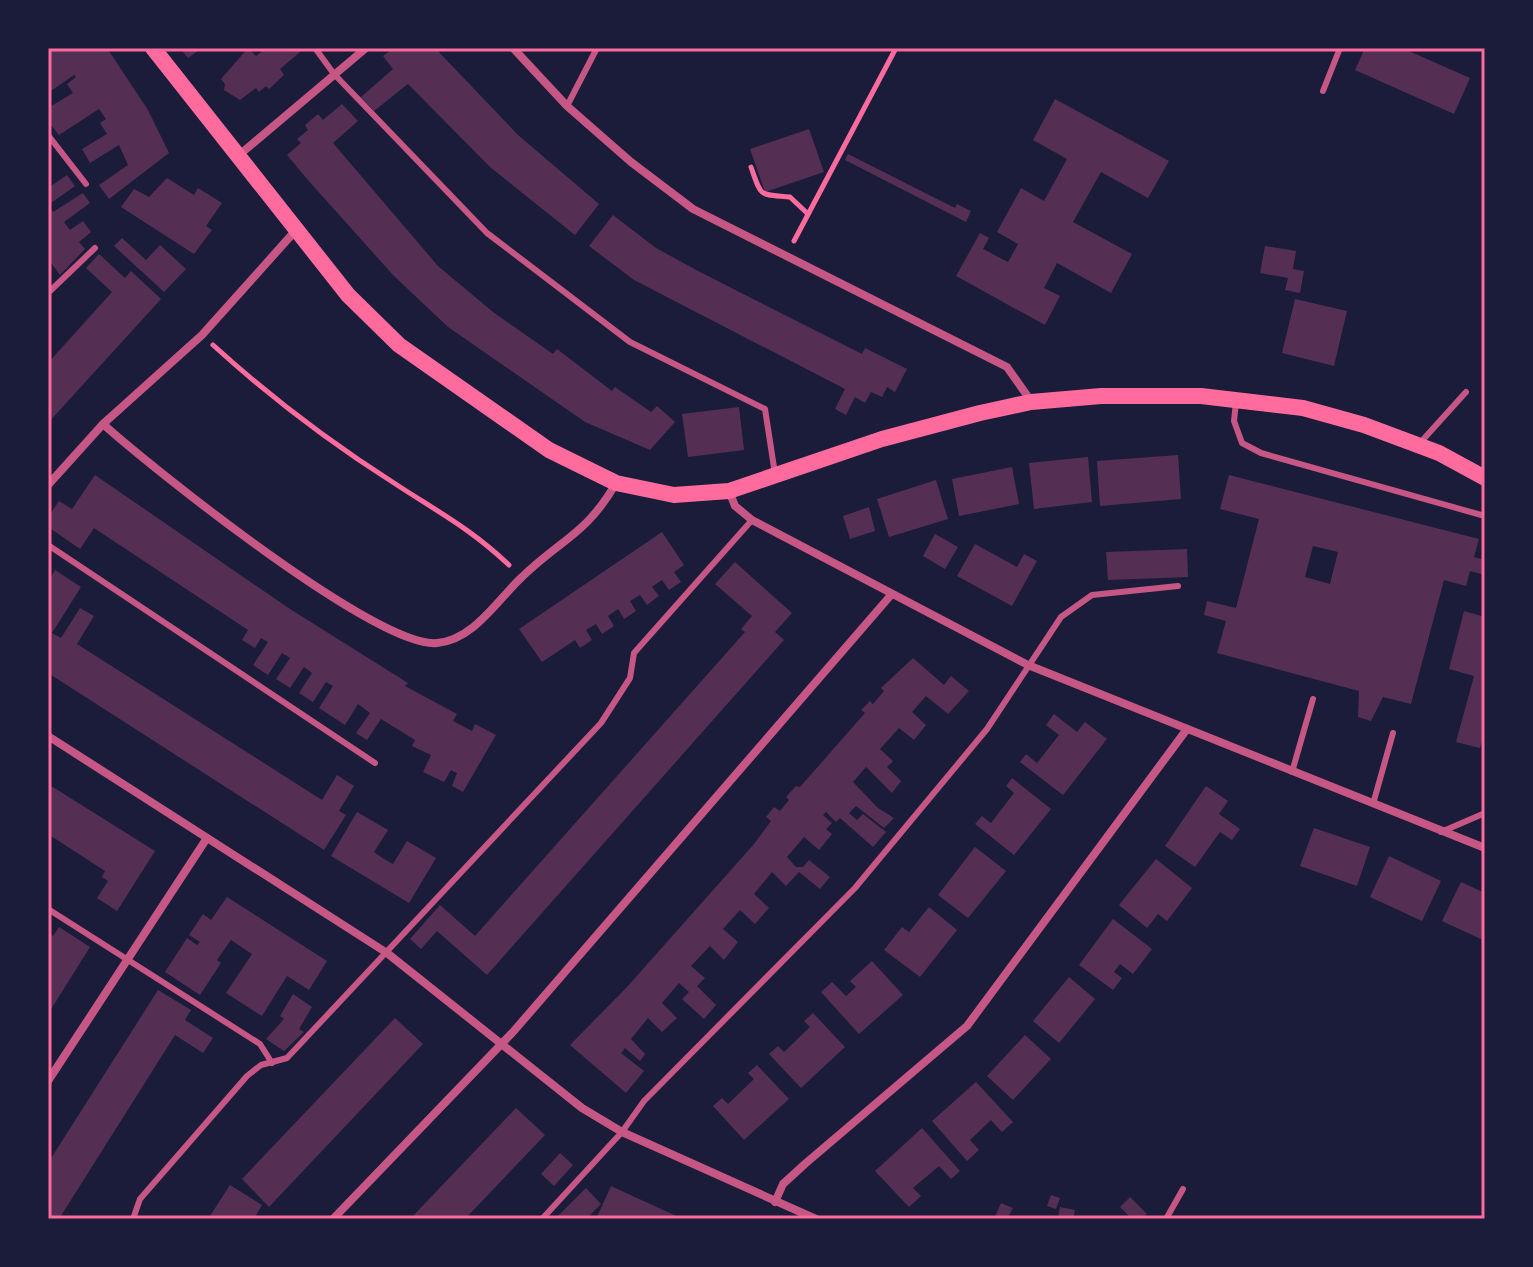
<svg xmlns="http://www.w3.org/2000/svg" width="1533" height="1267" viewBox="0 0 1533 1267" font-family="Karla,sans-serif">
<rect width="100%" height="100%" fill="#1b1b3a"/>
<g fill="#542f53" fill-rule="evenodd">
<path d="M56,48H107L148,110L169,153L109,199L99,185L128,165L119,145L90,163L82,149L107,134L100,123L106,119L99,109L59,135L48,121V108L73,93L67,84L76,77L74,75L48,93V53Z"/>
<path d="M180,48H202L188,58Z"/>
<path d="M248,48L256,56L266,48H298L300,52L280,69L284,75L269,89L266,86L259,92L256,88L240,100L224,90L225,84L221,79Z"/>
<path d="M393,48H435L518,135L599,204L575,235L490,167L408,84L374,111L361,97L393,69L383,56Z"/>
<path d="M1365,48H1402L1470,78L1454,114L1355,70Z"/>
<path d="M1055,99L1169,161L1148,198L1101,172L1073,222L1132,254L1111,293L1057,263L1044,288L1060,296L1045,325L956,276L980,233L989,238L983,249L1008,262L1018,244L997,232L1021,188L1044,201L1067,159L1033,140Z"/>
<path d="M342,104L358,121L333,143L438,266L493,312L553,354L557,349L612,391L615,387L651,412L657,406L675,422L650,450L585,422L448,327L393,275L307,179L287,155L301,143L297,139L308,130L305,125L318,114L323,120Z"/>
<path d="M809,129L824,172L765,192L750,149Z"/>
<path d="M848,154L955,208L957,204L971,211L966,222L845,160Z"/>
<path d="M67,175L75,186L48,205L53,212L83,193L90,203L64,222L70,230L83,221L91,232L79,242L85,249L60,275L48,259V188Z"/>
<path d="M167,178L194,195L198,188L222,203L206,226L212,230L194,254L121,207L134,189L149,197Z"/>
<path d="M613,215L656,248L700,272L862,354L865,348L907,369L895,392L887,387L882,397L871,392L865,403L855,397L846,415L835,409L845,389L634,280L589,246Z"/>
<path d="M122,238L146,260L160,245L186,269L164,292L114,246Z"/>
<path d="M1265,246L1296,251L1293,269L1304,271L1300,293L1285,290L1288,278L1260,273Z"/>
<path d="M99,254L125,278L131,271L161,299L48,423V363L112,292L86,268Z"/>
<path d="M1295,299L1347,311L1334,366L1282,353Z"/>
<path d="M739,407L744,450L688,457L682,414Z"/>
<path d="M1178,455L1181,499L1100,506L1097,461Z"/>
<path d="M1088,457L1092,502L1034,509L1029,463Z"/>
<path d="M1012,467L1019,504L959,516L952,479Z"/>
<path d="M95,475L290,609L408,683L405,686L457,714L453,721L472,731L475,724L496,735L463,792L452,786L457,773L451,770L444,782L423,772L431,755L412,746L415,740L381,719L367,740L356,733L370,713L358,704L345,725L319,708L333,686L326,682L313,702L299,693L312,673L304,667L290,688L276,679L290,658L282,653L268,675L253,665L268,642L261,638L255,648L242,640L248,630L94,528L80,549L48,527V517L59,501L72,509Z"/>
<path d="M1229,475L1479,539L1474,557L1485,560V575L1470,571L1466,586L1444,580L1411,704L1383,697L1371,721L1358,717L1359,691L1217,653L1226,621L1204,615L1207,601L1236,608L1259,519L1220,509ZM1313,546L1338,552L1330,584L1305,577Z"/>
<path d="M936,480L948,519L889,537L877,499Z"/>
<path d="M869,507L875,531L850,539L843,516Z"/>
<path d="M662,532L684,565L674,572L681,582L669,590L662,580L652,587L659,596L647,605L640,595L630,601L636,611L624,619L618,609L608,616L614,626L602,634L596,624L586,630L592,640L580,648L575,640L542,662L519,629Z"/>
<path d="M935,534L958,547L945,569L923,556Z"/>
<path d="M975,544L1017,567L1024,554L1037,561L1012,606L957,576Z"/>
<path d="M1187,549L1188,577L1108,580L1106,552Z"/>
<path d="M735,562L792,613L775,632L784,640L487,975L437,931L421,949L410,939L440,905L475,936L745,632L741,629L752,616L715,584Z"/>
<path d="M55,570L81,587L52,633L61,638L80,608L94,616L77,644L322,800L337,775L354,786L339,811L346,815L324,850L48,673V582Z"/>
<path d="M1464,611L1485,617V729L1480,748L1456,742L1474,676L1449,669Z"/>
<path d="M913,658L944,685L951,676L969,691L948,714L926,696L912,712L926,725L914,740L899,728L880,749L893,761L887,767L901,781L892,793L866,767L853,782L878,808L894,818L884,828L856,806L849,813L857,820L863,814L886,832L873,847L840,818L836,822L826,812L823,815L832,823L826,829L832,834L819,850L804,837L787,857L796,867H803L809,860L830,877L820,889L799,872L786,886L772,872L754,894L769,908L755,924L740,910L723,929L738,942L724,960L710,946L691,966L705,978L697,986L716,1005L704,1019L682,999L689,992L679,983L662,1003L677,1018L662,1032L648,1018L631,1039L645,1054L640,1061L625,1048L621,1053L644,1071L626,1093L570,1045L627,987L754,844L771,821L766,817L774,807L780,811L789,800L786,797L796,786L800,787L865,713L861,710L870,701L873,704L884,691L881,688Z"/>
<path d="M1054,714L1077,732L1085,722L1107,739L1063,795L1020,762L1026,754L1037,763L1059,735L1046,725Z"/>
<path d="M1012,778L1051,809L1014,855L975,824L982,816L991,823L1014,793L1006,786Z"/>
<path d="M48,784L155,851L117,911L97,898L108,881L102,877L105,871L48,834Z"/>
<path d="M1206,786L1228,801L1219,814L1240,829L1232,840L1220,832L1195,867L1165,846Z"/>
<path d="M357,812L388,830L374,852L384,859L393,864L407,841L436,858L409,903L331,856Z"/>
<path d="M1314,828L1370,847L1357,886L1300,866Z"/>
<path d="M975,847L1006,871L968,918L938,895Z"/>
<path d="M1389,856L1441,881L1422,921L1370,897Z"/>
<path d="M1156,859L1192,888L1167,921L1158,914L1147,928L1119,905Z"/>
<path d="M1461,882L1485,893V941L1442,921Z"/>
<path d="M227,897L327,961L309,990L287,976L262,1016L226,993L252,954L231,940L217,960L221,963L200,995L165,972L187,938L197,945L200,942L189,935L203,914L211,920Z"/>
<path d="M929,907L957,930L920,977L884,950L902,927L909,932Z"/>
<path d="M1113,919L1152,949L1133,974L1120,964L1114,972L1122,978L1113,990L1079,965Z"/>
<path d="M59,927L90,947L48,1014V932L53,936Z"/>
<path d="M872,961L903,995L859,1034L821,992L832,982L846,996L856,987L850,981Z"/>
<path d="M1069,977L1095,999L1059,1043L1033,1021Z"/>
<path d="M158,990L191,1010L185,1020L213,1038L203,1053L175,1035L59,1219H48V1163Z"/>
<path d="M293,994L312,1007L299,1029L304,1032L284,1051L266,1039L284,1019L280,1016Z"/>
<path d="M813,1013L845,1047L801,1088L769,1054L778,1046L784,1052L810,1027L804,1021Z"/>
<path d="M395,1018L423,1044L269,1207L242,1179Z"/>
<path d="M1025,1035L1051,1059L1013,1100L987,1076Z"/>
<path d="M757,1065L789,1099L744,1140L713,1106L722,1098L728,1104L754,1079L748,1073Z"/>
<path d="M976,1082L1013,1122L1002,1132L991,1120L970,1140L979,1150L967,1161L932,1121Z"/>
<path d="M516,1108L545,1135L465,1219H410Z"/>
<path d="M922,1128L960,1171L951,1179L939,1166L913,1188L921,1196L909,1207L875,1171Z"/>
<path d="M560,1153L573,1165L554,1186L541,1174Z"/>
<path d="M230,1185L262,1205L254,1219H208Z"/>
<path d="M611,1186L637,1198L683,1219H596Z"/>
<path d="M586,1188L601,1204L586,1219H555Z"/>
<path d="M1051,1195L1060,1198L1056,1209L1047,1206Z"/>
<path d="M1130,1197L1147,1214L1141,1219H1132L1120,1207Z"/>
<path d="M1001,1203L1013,1208L1008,1217L1013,1219H994Z"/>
<path d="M1060,1207L1075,1210L1073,1219H1058Z"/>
</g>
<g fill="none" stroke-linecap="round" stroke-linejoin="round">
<g stroke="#ff6b9d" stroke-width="5">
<path d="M751,167C762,198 758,194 790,197L808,214"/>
<path d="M794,241L896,48"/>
<path d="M213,345C268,395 331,443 394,483C438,512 470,528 509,565"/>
</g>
<g stroke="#c65784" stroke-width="6">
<path d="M315,48L334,74L487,233L630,342L765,409L775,474"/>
<path d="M1323,91L1340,48"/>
<path d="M567,106L597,48"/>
<path d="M48,135L86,184"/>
<path d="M48,293L95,248"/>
<path d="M1236,402L1234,421L1242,443L1261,453L1485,516"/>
<path d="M1420,443L1466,392"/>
<path d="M48,545L375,763"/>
<path d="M1292,772L1313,699"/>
<path d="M1373,804L1393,733"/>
<path d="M1441,832L1485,813"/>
<path d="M48,909L260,1044L272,1063"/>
<path d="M133,1219L140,1199L247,1076L261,1065L287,1058L601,723L630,678L634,653L752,520"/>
<path d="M542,1219L622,1132L644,1101L855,888L987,729L1061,617L1092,595L1178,586"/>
<path d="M1166,1219L1183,1189"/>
</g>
<g stroke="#c65784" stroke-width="8">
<path d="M513,48L567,106L631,162L693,209L1007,367L1031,401"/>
<path d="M238,156L366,48"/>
<path d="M103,424C152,468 378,649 437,643C474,640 498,599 522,577C560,540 587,534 616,483"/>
<path d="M48,485L103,424L202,335L296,230"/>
<path d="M729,491L735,506L752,520L1028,665L1485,848"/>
<path d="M48,736L387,953L582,1108L622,1132L816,1219"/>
<path d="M48,1081L207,838"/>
<path d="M775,1202L783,1184L806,1163L967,1026L1187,729"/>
<path d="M333,1219L513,1032L891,595"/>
</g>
<path stroke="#ff6b9d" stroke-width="16" d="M153,48L348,295L399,345L549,450L616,483L674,495L729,491L882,439L980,413L1031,402L1101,396H1201L1303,408L1364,425L1439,453L1485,478"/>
</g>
<rect width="1533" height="1267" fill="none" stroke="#1b1b3a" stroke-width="100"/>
<rect x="50" y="50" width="1433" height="1167" fill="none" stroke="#ff6b9d" stroke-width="3"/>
</svg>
